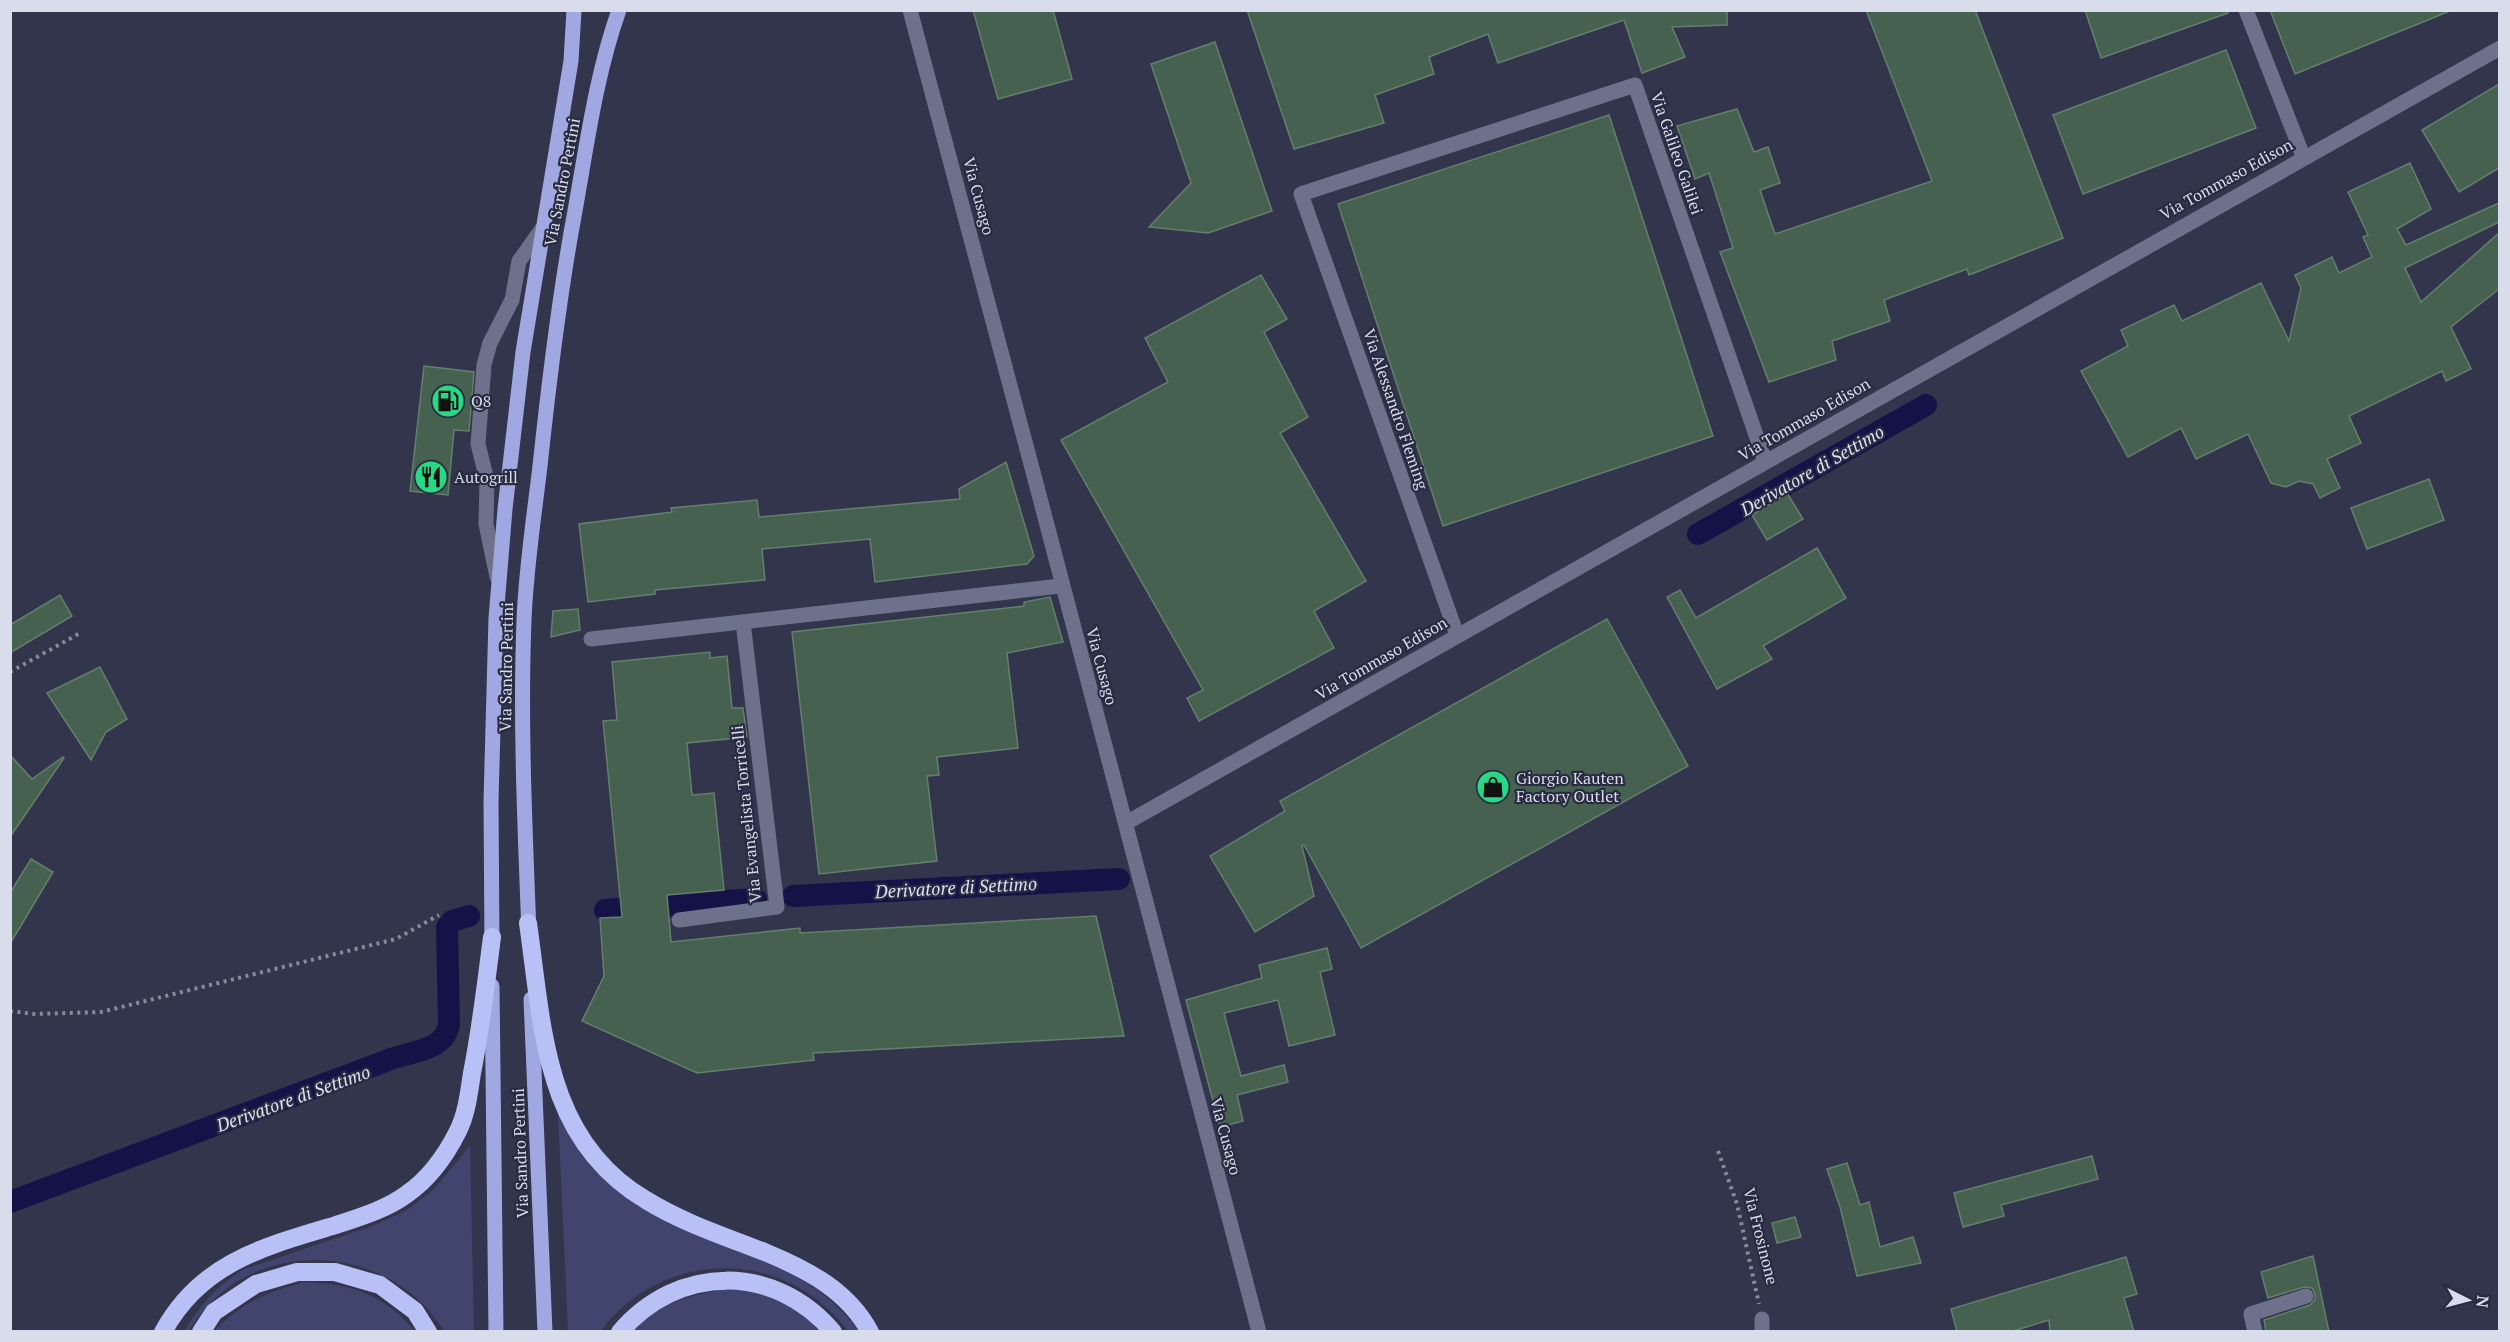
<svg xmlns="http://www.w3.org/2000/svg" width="2510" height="1342" viewBox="0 0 2510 1342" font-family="'PT Serif',serif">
<rect width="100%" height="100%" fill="#32354c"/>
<g fill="#41456d">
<path d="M558,1113C568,1134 579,1154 595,1171C618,1196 649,1211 680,1224C743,1252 818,1274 859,1331H848C786,1247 662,1248 601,1331H568Z"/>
<path d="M470,1146L474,1331H444C387,1238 245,1235 189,1331L184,1332C199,1305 217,1286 242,1270L372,1226L404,1212L433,1190Z"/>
<path d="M304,1282C353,1284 383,1294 415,1331H215C239,1303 269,1292 304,1282Z"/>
<path d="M730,1289C739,1290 750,1289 759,1292C781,1298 806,1314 820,1332H631C651,1305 699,1292 730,1289Z"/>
</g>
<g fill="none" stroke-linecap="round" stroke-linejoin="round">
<g stroke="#151247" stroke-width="22">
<path d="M1698,534L1926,405"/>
<path d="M793,896L1119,879"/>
<path d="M605,910L756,899"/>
<path d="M10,1202C137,1154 264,1106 391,1059C412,1051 445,1051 449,1024L447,927L452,921L469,916"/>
</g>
</g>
<g fill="#476150" stroke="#647f6d" stroke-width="1.5">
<path d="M973,10H1053L1072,79L998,99Z"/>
<path d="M1247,10H1727V25L1672,27L1685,57L1642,73L1624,20L1498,63L1488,34L1429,57L1434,74L1375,95L1384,123L1294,149Z"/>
<path d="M1866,10H1975L2063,238L1969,275L1967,269L1884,300L1890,321L1832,341L1836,360L1769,382L1720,252L1733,248L1709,173L1695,179L1677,126L1737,109L1754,152L1768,147L1780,183L1760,190L1775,234L1932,181Z"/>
<path d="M2085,10H2227L2228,13L2101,58Z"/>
<path d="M2270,10H2450V11L2295,74Z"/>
<path d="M1215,42L1272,211L1208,233L1149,227L1191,183L1151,64Z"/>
<path d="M2226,50L2256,128L2083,194L2053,115Z"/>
<path d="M2499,84V168L2459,192L2422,130Z"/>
<path d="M1609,115L1713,436L1443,526L1338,204Z"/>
<path d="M2410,163L2431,209L2397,229L2406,245L2499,203V222L2405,268L2421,302L2499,233V289L2451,327L2471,369L2446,381L2442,371L2349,416L2361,443L2327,459L2340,488L2320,498L2313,484L2299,481L2286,487L2271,483L2248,434L2196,459L2181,428L2128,457L2081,371L2128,346L2121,330L2174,305L2182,321L2261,283L2289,341L2301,288L2295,275L2332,257L2339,273L2372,257L2363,237L2368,235L2348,192Z"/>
<path d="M1261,275L1287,319L1264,332L1308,417L1280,433L1366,581L1314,611L1334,648L1199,721L1187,698L1203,690L1061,440L1168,382L1145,338Z"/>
<path d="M424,366L474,372L469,431L454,430L448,495L410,491Z"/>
<path d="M1006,462L1034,556L1027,564L875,582L870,539L762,549L765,580L655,590V594L588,602L579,524L672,512L671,508L757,500L759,517L960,499L959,489Z"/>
<path d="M2429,479L2444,520L2367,549L2351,508Z"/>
<path d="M1787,493L1803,519L1767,540L1752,515Z"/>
<path d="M1817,548L1846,598L1763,646L1772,659L1717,689L1667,597L1680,590L1696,618Z"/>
<path d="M60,595L72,616L10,653V625Z"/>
<path d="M1050,597L1063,642L1007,653L1018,748L937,757L939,775L927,776L937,861L819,874L792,632L1024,606V602Z"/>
<path d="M578,609L580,630L551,637L553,611Z"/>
<path d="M1607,619L1688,766L1361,948L1304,845L1302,846L1314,896L1255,932L1210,856L1285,811L1280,801Z"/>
<path d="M710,652V658L727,656L732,708H743L747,737L687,743L692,795L714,793L724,890L667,895L671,942L800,928V933L1096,916L1124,1036L813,1053L814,1060L697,1073L582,1021L604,976L600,918L622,917L603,721L617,720L612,662Z"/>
<path d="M100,667L127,719L106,732L91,760L47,693Z"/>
<path d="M10,755L32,779L63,757L64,758L10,837Z"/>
<path d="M31,859L53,872L10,944V893Z"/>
<path d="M1327,948L1332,969L1320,972L1335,1035L1289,1046L1278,1000L1224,1013L1241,1076L1284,1065L1288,1082L1237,1095L1243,1121L1220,1127L1186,1000L1262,978L1259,965Z"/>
<path d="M2092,1156L2098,1179L2001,1205L2004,1216L1963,1227L1954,1193Z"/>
<path d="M1847,1163L1860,1205L1869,1202L1880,1247L1913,1237L1921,1263L1857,1276L1840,1207L1827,1169Z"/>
<path d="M1795,1217L1801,1237L1777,1243L1772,1223Z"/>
<path d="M2313,1256L2329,1332H2266L2264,1320L2310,1305L2315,1299V1294L2312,1288L2304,1287L2268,1298L2261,1272Z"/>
<path d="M2126,1257L2137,1294L2124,1298L2134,1332H2050L2049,1320L2010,1332H1957L1951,1309Z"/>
</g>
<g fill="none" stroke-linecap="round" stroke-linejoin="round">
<g stroke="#888b9d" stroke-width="4" stroke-dasharray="3 4.5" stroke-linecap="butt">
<path d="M10,672L82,632"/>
<path d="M10,1011L34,1014L101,1012L396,939L439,915"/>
<path d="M1718,1151L1737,1204L1759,1304"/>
</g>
<g stroke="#6d718c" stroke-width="15">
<path d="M910,10C1029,450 1142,891 1259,1332"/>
<path d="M2246,10L2303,156"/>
<path d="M497,577L486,524L487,480L478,444L484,365L490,343L512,300L519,261L542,229"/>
<path d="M1457,635L1301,194L1635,85L1765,461"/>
<path d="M591,639L1061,586"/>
<path d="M1126,823L2500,48"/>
<path d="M679,920L777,907L743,622"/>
<path d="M1762,1332V1319"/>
<path d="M2255,1332L2251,1314L2306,1296"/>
</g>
<g stroke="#a1a8e1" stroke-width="15">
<path d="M529,933C525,828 520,724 524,620C526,568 534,517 540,466C549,381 559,296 575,211C587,144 596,75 619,10"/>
<path d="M492,947L491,801L496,618L505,509L523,352L571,61L574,10"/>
<path d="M492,986L496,1332"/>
<path d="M531,999L545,1332"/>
</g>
<g stroke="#b8c0f6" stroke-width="18">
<path d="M528,923C543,1028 544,1140 646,1200C683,1223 727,1237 767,1253C808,1270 848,1291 870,1332"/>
<path d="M163,1332C201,1262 266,1246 336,1225C360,1217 387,1209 407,1194C430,1178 446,1155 458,1131C467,1113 469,1092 472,1073C481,1028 486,983 492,937"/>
<path d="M201,1332L214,1312L256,1284L297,1272H335L380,1285L415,1311L428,1332"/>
<path d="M620,1332C678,1264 775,1263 833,1332"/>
</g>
</g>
<defs>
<g id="fuel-disc" transform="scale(1.725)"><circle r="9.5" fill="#28d885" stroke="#282b41"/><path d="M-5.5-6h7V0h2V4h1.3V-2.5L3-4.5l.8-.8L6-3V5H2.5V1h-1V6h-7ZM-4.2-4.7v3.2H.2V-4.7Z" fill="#111"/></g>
<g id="restaurant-disc" transform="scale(1.725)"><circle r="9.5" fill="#28d885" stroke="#282b41"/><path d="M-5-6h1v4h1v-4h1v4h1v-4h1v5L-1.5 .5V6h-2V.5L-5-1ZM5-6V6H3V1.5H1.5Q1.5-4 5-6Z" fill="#111"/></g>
<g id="shop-disc" transform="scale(1.725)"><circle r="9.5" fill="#28d885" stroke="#282b41"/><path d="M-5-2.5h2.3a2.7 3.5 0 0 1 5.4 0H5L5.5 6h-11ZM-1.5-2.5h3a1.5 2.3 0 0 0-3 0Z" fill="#111"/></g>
</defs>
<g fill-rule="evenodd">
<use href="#fuel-disc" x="448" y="401"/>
<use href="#restaurant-disc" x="431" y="477"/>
<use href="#shop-disc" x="1493" y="787"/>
</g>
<g text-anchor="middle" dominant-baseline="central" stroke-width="4.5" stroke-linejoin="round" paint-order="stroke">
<g font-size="16" fill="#d9dcea" stroke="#282b41">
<text transform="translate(1677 153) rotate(71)">Via Galileo Galilei</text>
<text transform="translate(2226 179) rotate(-29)">Via Tommaso Edison</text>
<text transform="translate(562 182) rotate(-79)">Via Sandro Pertini</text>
<text transform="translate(979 196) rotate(75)">Via Cusago</text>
<text transform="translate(1396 409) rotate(71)">Via Alessandro Fleming</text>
<text transform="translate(1804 419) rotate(-30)">Via Tommaso Edison</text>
<text transform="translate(1381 658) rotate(-30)">Via Tommaso Edison</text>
<text transform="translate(1102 666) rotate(75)">Via Cusago</text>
<text transform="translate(506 667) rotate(-89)">Via Sandro Pertini</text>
<text transform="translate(746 814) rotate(-96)">Via Evangelista Torricelli</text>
<text transform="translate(1226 1136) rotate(75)">Via Cusago</text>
<text transform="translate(520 1153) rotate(-92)">Via Sandro Pertini</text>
<text transform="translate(1761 1236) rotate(76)">Via Frosinone</text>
</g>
<g font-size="16" fill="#d9dcea" stroke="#282b41" text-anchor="start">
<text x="471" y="401">Q8</text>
<text x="454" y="477">Autogrill</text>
<text x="1516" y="778">Giorgio Kauten<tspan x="1516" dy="18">Factory Outlet</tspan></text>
</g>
<g font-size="18" font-style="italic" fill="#dee1f3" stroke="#282b41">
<text transform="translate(1812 470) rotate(-30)">Derivatore di Settimo</text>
<text transform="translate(956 887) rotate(-3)">Derivatore di Settimo</text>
<text transform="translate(293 1098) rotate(-20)">Derivatore di Settimo</text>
</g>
</g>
<rect width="2510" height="1342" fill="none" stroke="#d9dcea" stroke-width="24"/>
<g transform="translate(2468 1300) rotate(96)" stroke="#282b41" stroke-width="4.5" paint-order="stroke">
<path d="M0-4.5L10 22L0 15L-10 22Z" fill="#d9dcea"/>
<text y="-9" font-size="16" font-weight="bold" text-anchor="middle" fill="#d9dcea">N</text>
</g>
</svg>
